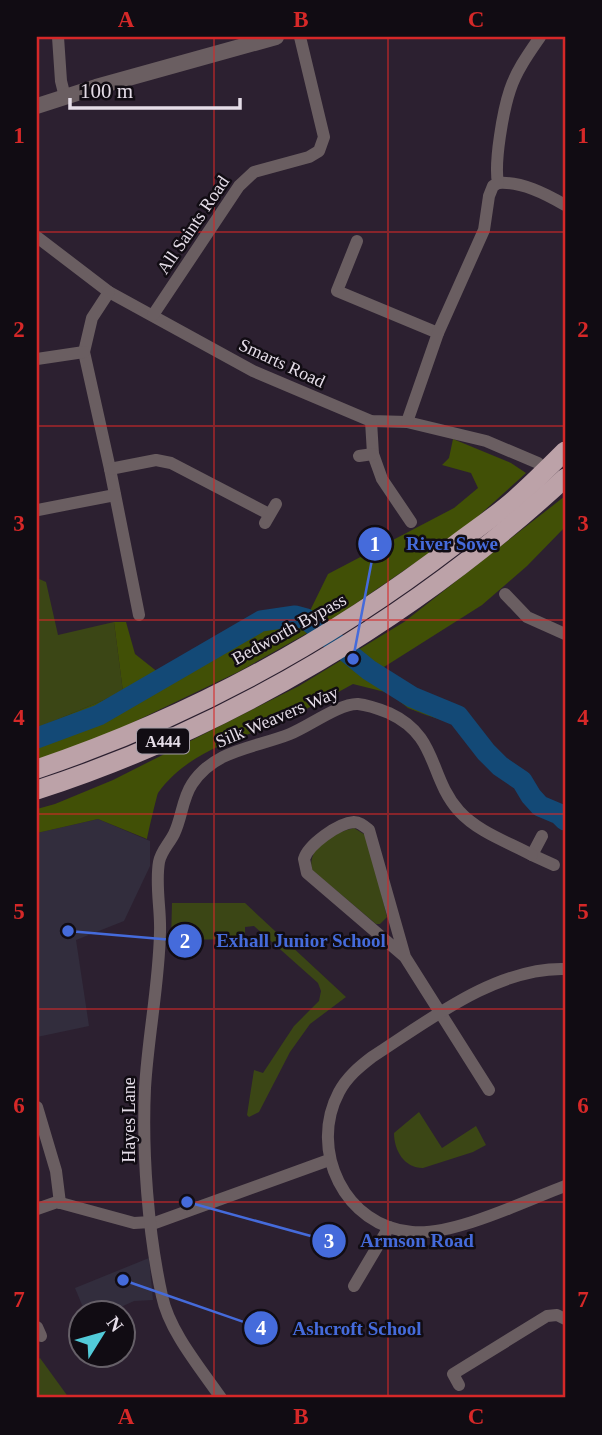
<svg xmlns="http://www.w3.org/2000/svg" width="602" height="1435" viewBox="0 0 602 1435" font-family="Georgia,serif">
<rect width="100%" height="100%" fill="#2c2030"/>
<g fill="#322d3d">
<path d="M98,819L150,841V866L124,921L76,940L89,1026L37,1037V833Z"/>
<path d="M149,1258L153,1300L134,1301L110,1312H85L75,1288Z"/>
</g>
<g fill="#3b4615">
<path d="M37,578L46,582L58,635L114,622L123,692L37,728Z"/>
<path d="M354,828L367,836L387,917L380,924H376L312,870C306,847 335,832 354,828Z"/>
<path d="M172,903H245L346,997L310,1024L290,1052L259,1112L249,1117L247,1115L254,1070L263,1073L294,1026L319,1001L321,991L318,983L254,926L245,927V939L171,940Z"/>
<path d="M419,1112L442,1148L476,1126L486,1145L473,1152L423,1168C404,1168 394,1150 394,1133Z"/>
<path d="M40,1358L69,1398H37V1360Z"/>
</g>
<g fill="#415006">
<path d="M453,439L511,463L526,473L463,530L336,617L238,672L115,731L37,762V728L123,692L114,622H126L135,654L164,677L261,621L294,616L306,619L328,574L454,508L478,488L471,473L442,465L449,458Z"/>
<path d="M565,496V527L527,566L482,605L384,667C402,694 423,697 452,706L453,720L445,721L426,715L408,708L389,693L353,684C325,699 297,715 267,727C227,743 185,755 158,793C157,795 148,833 147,839L98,819L37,833V809L55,804L113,780L299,686L404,622Z"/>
</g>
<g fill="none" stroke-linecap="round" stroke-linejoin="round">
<path stroke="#134976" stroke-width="21" d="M37,738L99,715L261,621L295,616L306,619L369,670L412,697L458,716L486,752L500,766L522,781L531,796L540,806L559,814L565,820"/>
<g stroke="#6a5e61" stroke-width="12">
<path d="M58,37L61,81L65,97"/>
<path d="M498,183C521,181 546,194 565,205"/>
<path d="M37,237L109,292L253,371L371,421L407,422L486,441L538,463"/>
<path d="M357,241L337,291L438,333"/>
<path d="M109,292L92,318L84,352L110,469L139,615"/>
<path d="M153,315L239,186L254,172L309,157L319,151L324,137L300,37"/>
<path d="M37,359L84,352"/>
<path d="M371,421L373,454L382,479L411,522"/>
<path d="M407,422L438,333L484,230L489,196L493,186L498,183C494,162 503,111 510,90C516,71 529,53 540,37"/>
<path d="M359,456L373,454"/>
<path d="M110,469L156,460L171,463L269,514"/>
<path d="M38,510L115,495"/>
<path d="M265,523L276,504"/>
<path d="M505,594L527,617L565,634"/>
<path d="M542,836L532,855L554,865"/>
<path d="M405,957L307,873L304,859C308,845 338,823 354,822C360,822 364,826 369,830L405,957L489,1090"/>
<path d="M565,969C496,967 428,1021 372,1057C359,1067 347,1077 339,1092C308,1150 345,1227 412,1232C454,1236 525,1201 565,1186"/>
<path d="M37,1107L56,1171L60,1203"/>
<path d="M37,1209L57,1202L134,1223L151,1222"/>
<path d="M152,1224L329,1160"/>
<path d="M354,1286L389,1227"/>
<path d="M37,1327L41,1336"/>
<path d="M459,1385L453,1374L547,1316L557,1315L565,1319"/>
<path d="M221,1398C201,1369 169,1331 162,1296C148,1233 142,1152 145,1088C148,1036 159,984 160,932C161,910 155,885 159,862C161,851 169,844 174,834C182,818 182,799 192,784C215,749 255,748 290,734C308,727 340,703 358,704C369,705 379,709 389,713C439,736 428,776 459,811C478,832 508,842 532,855"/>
</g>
<path stroke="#6a5e61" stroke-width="16" d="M37,106L96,87L276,37"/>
<g stroke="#bca2a8" stroke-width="19">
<path d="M37,769C188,718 330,641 456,544C476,529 497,515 515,499C532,484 549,467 565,451"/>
<path d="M37,790C229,728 417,615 565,478"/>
</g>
</g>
<path fill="none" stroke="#d62828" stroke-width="2" stroke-opacity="0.55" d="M214,37V1398M388,37V1398M37,232H565M37,426H565M37,620H565M37,814H565M37,1009H565M37,1202H565"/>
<g text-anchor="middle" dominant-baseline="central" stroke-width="5" stroke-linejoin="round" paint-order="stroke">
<rect fill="#110c13" stroke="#a59ea8" stroke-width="2" x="137" y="728.5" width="52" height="25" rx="5"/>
<g font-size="16" font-weight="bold" fill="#e5dde8">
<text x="163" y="741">A444</text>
</g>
<g font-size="18" fill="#e5dde8" stroke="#110c13">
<text transform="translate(193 225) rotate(-56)">All Saints Road</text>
<text transform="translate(282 363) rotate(25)">Smarts Road</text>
<text transform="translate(289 629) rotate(-29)">Bedworth Bypass</text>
<text transform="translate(277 717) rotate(-23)">Silk Weavers Way</text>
<text transform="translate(129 1120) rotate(-90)">Hayes Lane</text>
</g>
</g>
<path fill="none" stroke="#456bdb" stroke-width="2.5" d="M353 659L375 544M68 931L185 941M187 1202L329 1241M123 1280L261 1328"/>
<g fill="#456bdb" stroke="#110c13" stroke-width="2.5">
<circle cx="353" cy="659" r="7"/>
<circle cx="68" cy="931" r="7"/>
<circle cx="187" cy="1202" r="7"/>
<circle cx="123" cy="1280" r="7"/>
<circle cx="375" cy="544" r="18"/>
<circle cx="185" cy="941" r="18"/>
<circle cx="329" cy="1241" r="18"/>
<circle cx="261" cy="1328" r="18"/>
</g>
<g font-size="21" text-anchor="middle" font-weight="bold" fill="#fff">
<text x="375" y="551">1</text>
<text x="185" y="948">2</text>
<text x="329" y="1248">3</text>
<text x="261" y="1335">4</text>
</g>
<g font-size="19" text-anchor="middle" font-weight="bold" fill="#456bdb" stroke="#110c13" stroke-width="5" stroke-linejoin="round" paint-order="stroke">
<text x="452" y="550">River Sowe</text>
<text x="301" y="947">Exhall Junior School</text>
<text x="417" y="1247">Armson Road</text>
<text x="357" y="1335">Ashcroft School</text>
</g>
<rect width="602" height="1435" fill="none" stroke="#110c13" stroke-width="77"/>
<g transform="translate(102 1334) rotate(53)"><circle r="33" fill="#110c13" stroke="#666068" stroke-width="2"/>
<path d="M0-5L12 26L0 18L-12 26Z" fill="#52cbd9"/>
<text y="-10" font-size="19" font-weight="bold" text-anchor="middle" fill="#e5dde8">N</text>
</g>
<path d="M70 98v10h170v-10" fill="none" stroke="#e5dde8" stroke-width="3.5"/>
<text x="80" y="98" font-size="21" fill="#e5dde8" stroke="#110c13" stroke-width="5" paint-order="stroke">100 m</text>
<rect x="38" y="38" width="526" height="1358" fill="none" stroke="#d62828" stroke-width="2.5"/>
<g font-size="23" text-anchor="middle" font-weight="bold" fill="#d62828">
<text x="126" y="27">A</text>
<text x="301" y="27">B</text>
<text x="476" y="27">C</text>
<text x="19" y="143">1</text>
<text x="583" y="143">1</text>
<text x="19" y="337">2</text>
<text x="583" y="337">2</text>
<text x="19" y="531">3</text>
<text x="583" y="531">3</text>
<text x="19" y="725">4</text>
<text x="583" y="725">4</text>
<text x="19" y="919">5</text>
<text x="583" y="919">5</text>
<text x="19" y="1113">6</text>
<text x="583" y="1113">6</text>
<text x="19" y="1307">7</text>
<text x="583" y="1307">7</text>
<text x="126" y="1424">A</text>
<text x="301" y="1424">B</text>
<text x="476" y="1424">C</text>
</g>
</svg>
